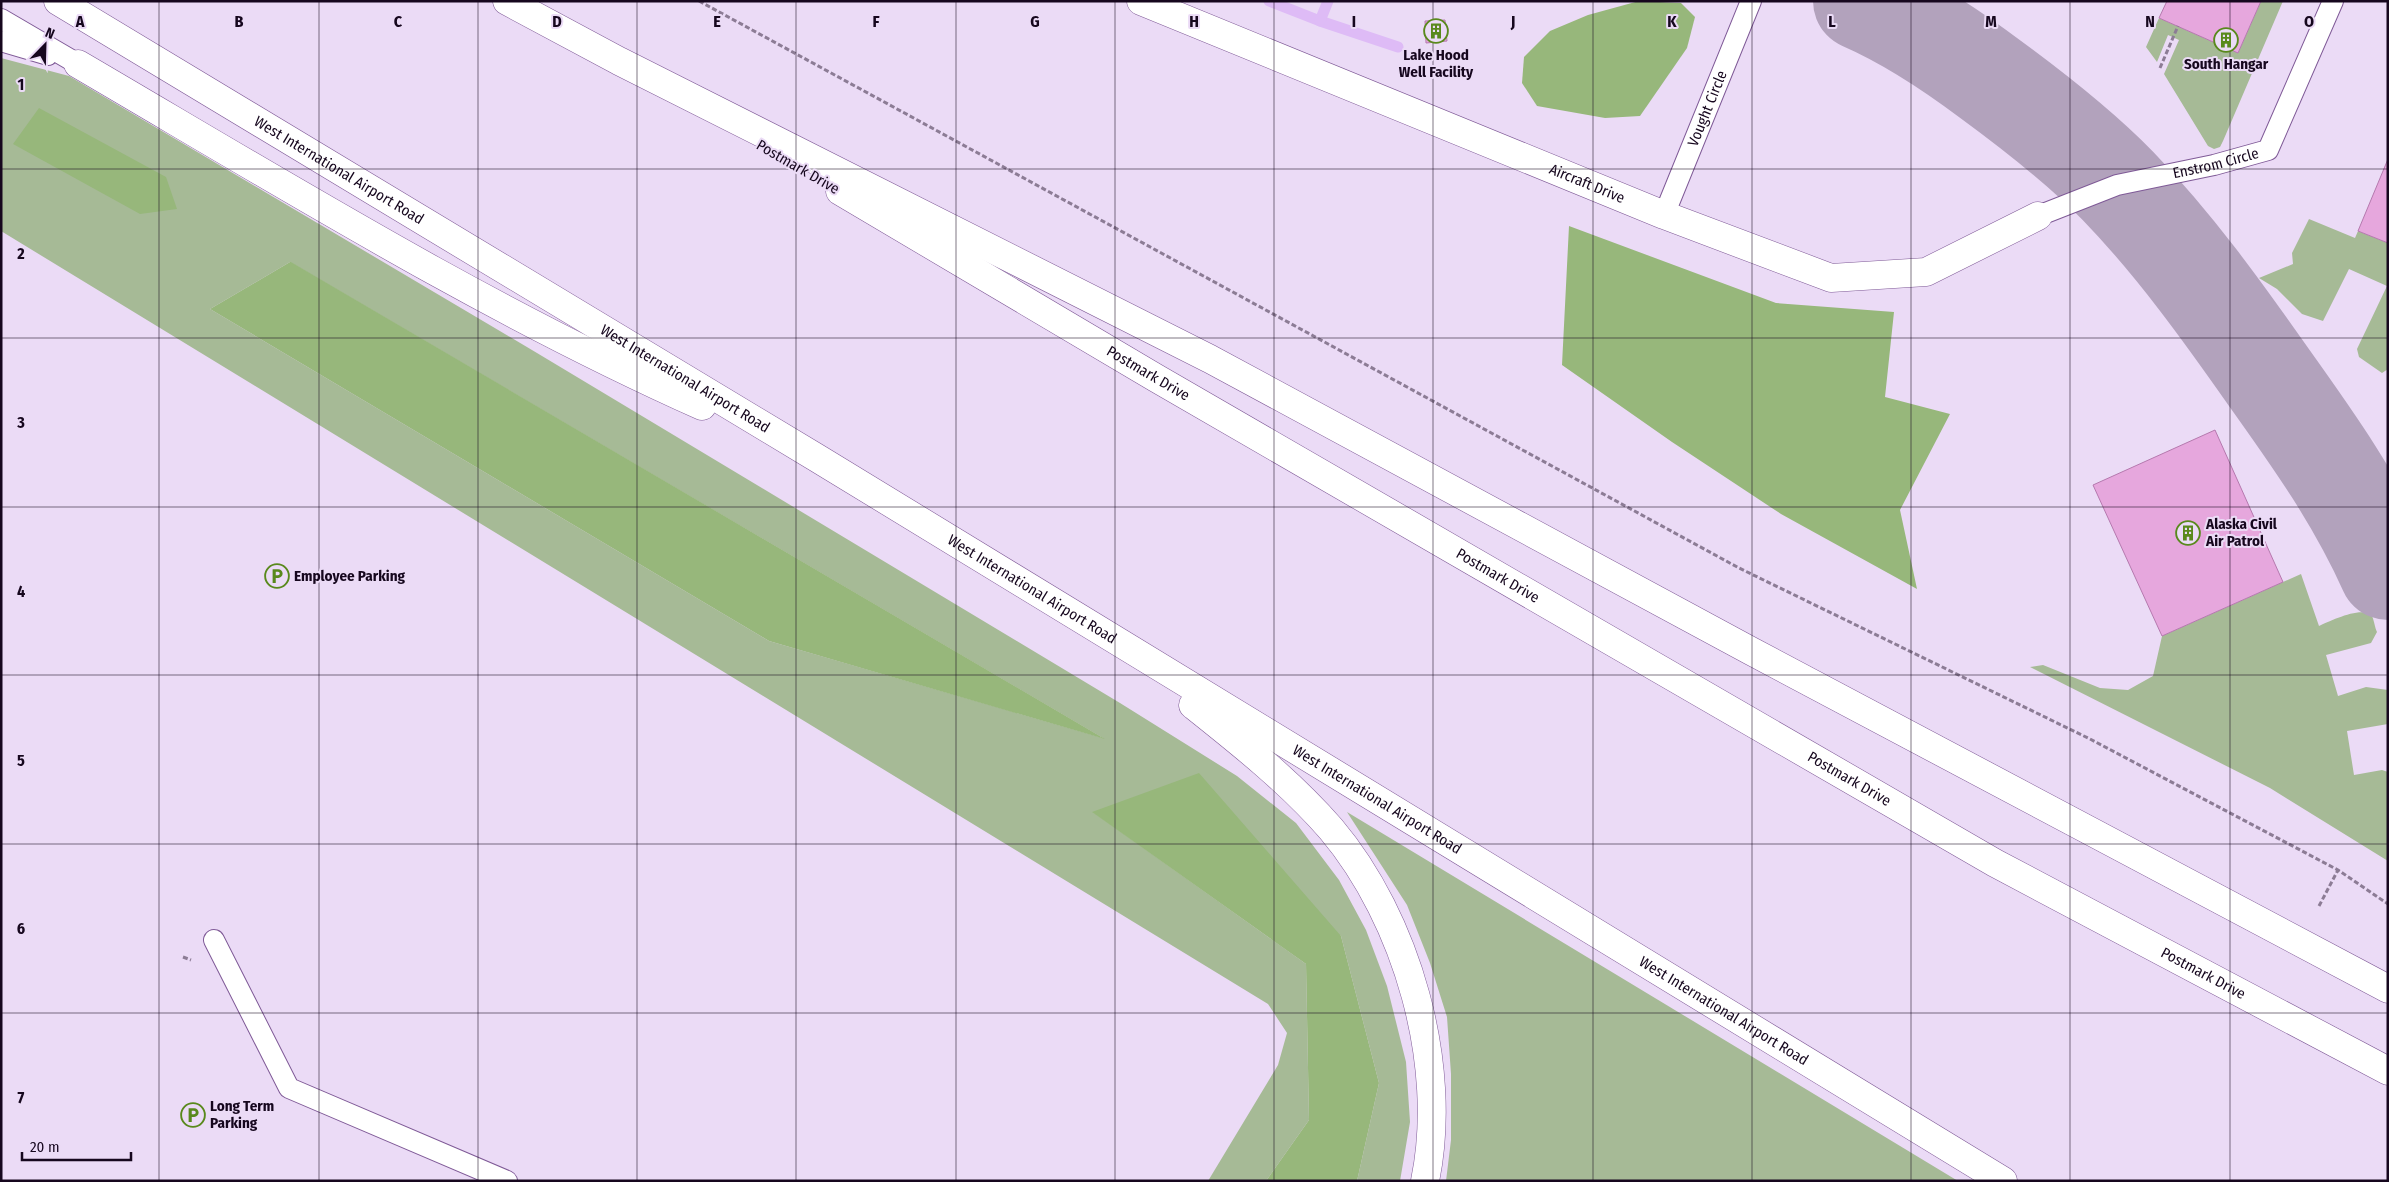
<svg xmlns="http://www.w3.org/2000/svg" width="2389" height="1182" viewBox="0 0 2389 1182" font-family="'Fira Sans Condensed',sans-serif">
<rect width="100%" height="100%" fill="#ebdbf6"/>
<g fill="#a6ba96" fill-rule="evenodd">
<path d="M2261,1H2283L2223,141L2220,147L2214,149L2208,146L2164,74L2179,40L2168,35L2157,62L2146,47L2159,18L2238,53Z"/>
<path d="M1,58L69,76L537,353L1120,703L1237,776L1296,823L1339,880L1366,930L1387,986L1406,1062L1410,1122L1400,1181H1357L1379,1083L1341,936L1093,812L1306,964L1309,1120L1266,1181H1208L1278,1065L1287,1033L1268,1004L1,231ZM290,262L1103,738L769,641L210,309Z"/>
<path d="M2309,219L2355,238L2358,231L2388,243V369L2382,373L2359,357L2357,349L2387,286L2349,269L2323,321L2302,314L2277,289L2259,278L2293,264L2292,253Z"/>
<path d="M2301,574L2319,626C2330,621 2363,605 2372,616C2374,620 2375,628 2377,632L2371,643L2326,655L2338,696L2366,687L2388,690V724L2347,731L2354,775L2382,770L2388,772V861L2270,788L2030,667L2043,665L2100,688L2128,690L2153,676L2162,636Z"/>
<path d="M1347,812L1958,1181H1446L1451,1140V1074L1447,1017L1430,963L1407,905Z"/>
</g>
<g fill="#97b77b">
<path d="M1639,1L1681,3L1695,17L1687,48L1640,116L1605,118L1537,106L1522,83L1524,57L1550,31L1588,15Z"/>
<path d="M39,108L166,177L177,209L140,214L13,144Z"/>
<path d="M1569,226L1776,303L1894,312L1885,397L1950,414L1900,510L1917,589L1781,514L1672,442L1562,365Z"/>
<path d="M290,262H291L1105,739L769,641L210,309Z"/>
<path d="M1199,773L1341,936L1379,1083L1357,1181H1266L1309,1120L1306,964L1092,812Z"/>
</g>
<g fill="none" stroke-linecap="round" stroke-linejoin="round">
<g stroke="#debbf6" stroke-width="11">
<path d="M1269,1L1320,21L1398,47"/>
<path d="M1320,21L1328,1"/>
</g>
<path stroke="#b2a2bc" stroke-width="98" d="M1862,1C1908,21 1950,49 1990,79C2035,112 2080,147 2118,186C2175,245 2223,312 2270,379C2315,442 2356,500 2388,571"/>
</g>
<g fill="#e6a7dd" stroke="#b579ae">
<path d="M2167,1H2261L2238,53L2159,18Z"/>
<path d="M1445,20L1447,41L1426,43L1425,21Z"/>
<path d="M2388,159V243L2358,231Z"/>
<path d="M2215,430L2283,582L2162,636L2093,485Z"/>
</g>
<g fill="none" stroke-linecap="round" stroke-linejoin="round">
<g stroke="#7f5a97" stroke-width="22">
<g id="service">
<path d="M1,19L78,64"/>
<path d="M1,41L48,55"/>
<path id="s1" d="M1664,215L1751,1"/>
<path id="s2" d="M2038,216L2117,185L2214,165L2268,150L2333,1"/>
<path d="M214,940L289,1088L507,1181"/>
</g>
</g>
<g stroke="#7f5a97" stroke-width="29">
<g id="minor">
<path id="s3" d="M1141,1L1664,215L1831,278L1926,272L2038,216"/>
</g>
</g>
<g stroke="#7f5a97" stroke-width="29">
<g id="tertiary">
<path d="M507,1L619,61L1210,359L1751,651L2388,989"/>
<path id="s4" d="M840,191L1156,378L1995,863L2388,1071"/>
</g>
</g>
<g stroke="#7f5a97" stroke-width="29">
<g id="primary">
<path id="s5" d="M58,1L817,458L2003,1181"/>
<path d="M78,64C283,184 485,309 702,406"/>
<path d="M1193,705C1242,744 1290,782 1331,829C1407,919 1449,1065 1425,1181"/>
</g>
</g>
<g stroke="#8c7c95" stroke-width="3" stroke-dasharray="5 2.5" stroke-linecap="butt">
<path d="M699,1L1739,568L2090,739L2338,870L2388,904"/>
<path d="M2160,68L2178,26"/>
<path d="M2319,906L2338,870"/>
<path d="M183,957L191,960"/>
</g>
<use href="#service" stroke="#fff" stroke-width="20"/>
<use href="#minor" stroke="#fff" stroke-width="28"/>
<use href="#tertiary" stroke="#fff" stroke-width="28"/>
<use href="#primary" stroke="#fff" stroke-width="28"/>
</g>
<path fill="none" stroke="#16071e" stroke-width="1" stroke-opacity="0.55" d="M159,1V1181M319,1V1181M478,1V1181M637,1V1181M796,1V1181M956,1V1181M1115,1V1181M1274,1V1181M1433,1V1181M1593,1V1181M1752,1V1181M1911,1V1181M2070,1V1181M2230,1V1181M1,169H2388M1,338H2388M1,507H2388M1,675H2388M1,844H2388M1,1013H2388"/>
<defs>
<g id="building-ring" transform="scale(1.25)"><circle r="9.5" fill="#ebdbf6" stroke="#59891c" stroke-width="1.5"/><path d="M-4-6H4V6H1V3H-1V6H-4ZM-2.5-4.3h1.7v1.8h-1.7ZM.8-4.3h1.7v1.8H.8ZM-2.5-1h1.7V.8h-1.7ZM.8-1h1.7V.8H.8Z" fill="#59891c"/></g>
<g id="parking-ring" transform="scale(1.25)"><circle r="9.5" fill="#ebdbf6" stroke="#59891c" stroke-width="1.5"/><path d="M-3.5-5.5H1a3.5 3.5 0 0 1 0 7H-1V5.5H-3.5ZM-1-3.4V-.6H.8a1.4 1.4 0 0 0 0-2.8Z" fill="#59891c"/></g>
</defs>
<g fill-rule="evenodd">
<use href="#building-ring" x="1436" y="31"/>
<use href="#building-ring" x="2226" y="40"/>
<use href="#building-ring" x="2188" y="533"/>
<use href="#parking-ring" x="277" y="576"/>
<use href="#parking-ring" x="193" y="1115"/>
</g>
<g text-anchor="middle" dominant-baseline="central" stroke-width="4" stroke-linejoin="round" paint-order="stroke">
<g font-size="15" font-weight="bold" fill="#16071e" stroke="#ebdbf6" text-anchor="start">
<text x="1436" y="55" text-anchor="middle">Lake Hood<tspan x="1436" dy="17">Well Facility</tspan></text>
<text x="2226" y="64" text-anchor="middle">South Hangar</text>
<text x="2206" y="524">Alaska Civil<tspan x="2206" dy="17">Air Patrol</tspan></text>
<text x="294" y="576">Employee Parking</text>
<text x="210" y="1106">Long Term<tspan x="210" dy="17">Parking</tspan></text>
</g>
<g font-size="15" fill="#16071e" stroke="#ebdbf6">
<text stroke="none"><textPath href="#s1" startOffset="115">Vought Circle</textPath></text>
<text stroke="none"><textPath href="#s2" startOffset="186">Enstrom Circle</textPath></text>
<text transform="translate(798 167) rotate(30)">Postmark Drive</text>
<text stroke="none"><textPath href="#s5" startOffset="328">West International Airport Road</textPath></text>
<text stroke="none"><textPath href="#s3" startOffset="482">Aircraft Drive</textPath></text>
<text stroke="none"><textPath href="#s4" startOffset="358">Postmark Drive</textPath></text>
<text stroke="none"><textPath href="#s5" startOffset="732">West International Airport Road</textPath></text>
<text stroke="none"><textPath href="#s4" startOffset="762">Postmark Drive</textPath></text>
<text stroke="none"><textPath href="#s5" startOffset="1138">West International Airport Road</textPath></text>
<text stroke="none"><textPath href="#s4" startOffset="1168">Postmark Drive</textPath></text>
<text stroke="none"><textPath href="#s5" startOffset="1542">West International Airport Road</textPath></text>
<text stroke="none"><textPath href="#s4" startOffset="1572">Postmark Drive</textPath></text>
<text stroke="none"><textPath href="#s5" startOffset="1948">West International Airport Road</textPath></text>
</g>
</g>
<g font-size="16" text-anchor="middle" font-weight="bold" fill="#16071e" stroke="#ebdbf6" stroke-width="4" stroke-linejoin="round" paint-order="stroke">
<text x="80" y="27">A</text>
<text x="239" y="27">B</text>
<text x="398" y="27">C</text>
<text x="557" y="27">D</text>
<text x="717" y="27">E</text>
<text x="876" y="27">F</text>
<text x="1035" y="27">G</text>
<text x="1194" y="27">H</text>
<text x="1354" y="27">I</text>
<text x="1513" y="27">J</text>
<text x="1672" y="27">K</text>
<text x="1832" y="27">L</text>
<text x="1991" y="27">M</text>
<text x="2150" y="27">N</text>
<text x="2309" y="27">O</text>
<text x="21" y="90">1</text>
<text x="21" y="259">2</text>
<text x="21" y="428">3</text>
<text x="21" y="597">4</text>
<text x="21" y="766">5</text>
<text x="21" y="934">6</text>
<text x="21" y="1103">7</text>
</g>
<rect width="2389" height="1182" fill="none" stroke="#16071e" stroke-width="5"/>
<g transform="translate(45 45) rotate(23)" stroke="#ebdbf6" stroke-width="4" paint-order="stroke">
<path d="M0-4L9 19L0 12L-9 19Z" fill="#16071e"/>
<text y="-8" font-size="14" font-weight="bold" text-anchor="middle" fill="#16071e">N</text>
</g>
<path d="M22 1152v8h109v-8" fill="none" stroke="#16071e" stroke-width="2.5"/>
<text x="30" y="1152" font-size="15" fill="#16071e" stroke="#ebdbf6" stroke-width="4" paint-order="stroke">20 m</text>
</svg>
